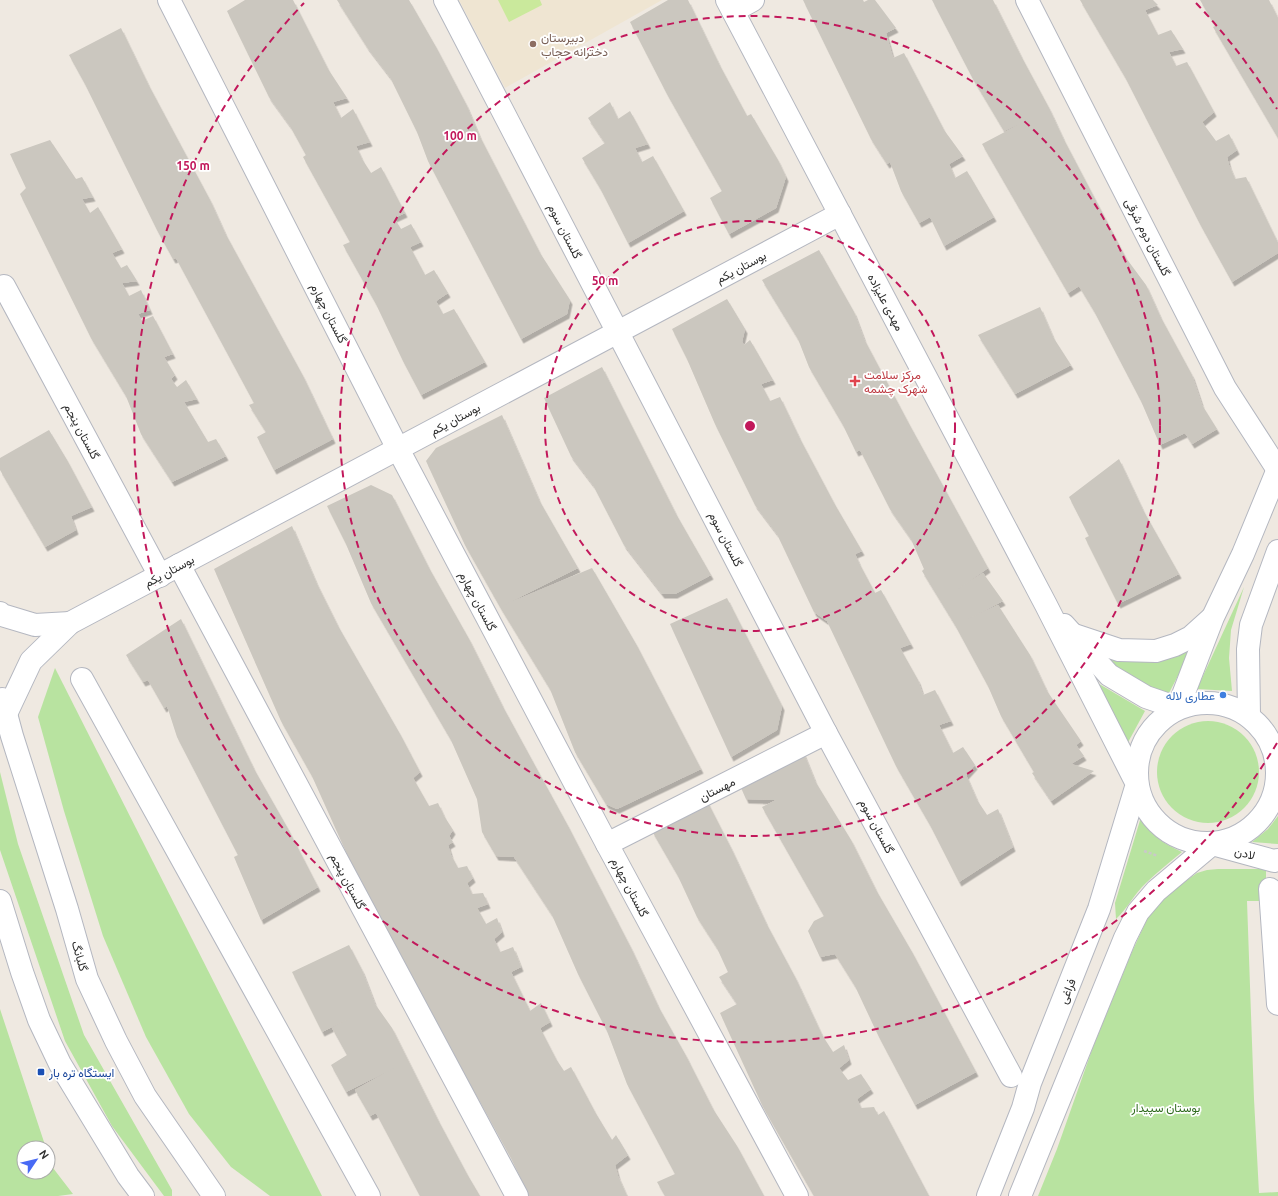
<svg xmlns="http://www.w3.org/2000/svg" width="1278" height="1196" viewBox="0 0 1278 1196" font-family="Ubuntu,Vazirmatn,sans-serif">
<defs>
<filter id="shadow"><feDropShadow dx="2.5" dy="4.5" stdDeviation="0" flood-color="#0004"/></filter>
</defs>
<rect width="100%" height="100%" fill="#efe9e1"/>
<path fill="#efe5d2" d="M459,0H662L505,88Z"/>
<g fill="#b8e3a0">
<path d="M1244,587L1231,630L1229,658L1232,691L1197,689Z"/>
<path d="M1195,643L1169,693C1146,689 1113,668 1098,651L1117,660L1153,661Z"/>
<path d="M55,668L322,1196H270L231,1167L189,1114L146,1037L103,936L64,811L38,717Z"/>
<path d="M1089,678L1145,711L1126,746Z"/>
<circle cx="1208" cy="772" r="51"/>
<path d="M0,772L18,844L84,1035L172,1190V1196H164L112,1126L65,1041L0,850Z"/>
<path d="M1278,816V844L1252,842L1268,829Z"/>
<path d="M1141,817C1151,836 1163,843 1182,852C1170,862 1157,872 1146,883C1134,894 1128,908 1116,919L1115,903Z"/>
<path d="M1218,869H1266V901H1247L1254,1099L1259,1193L1278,1192V1196H1038L1057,1149L1093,1047L1131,954L1148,917L1170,892L1187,880L1197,873L1207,870Z"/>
<path d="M0,1009L46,1148H24V1172H48V1154L53,1168L73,1194L58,1196H0Z"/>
</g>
<path fill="#cae99c" d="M498,0H540L542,5L509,22Z"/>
<g fill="#cbc7bf" filter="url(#shadow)">
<path d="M245,0H293L328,69L347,98L333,102L341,118L353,109L370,142L356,146L362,159L371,173L381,167L405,213L394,218L401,229L411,224L421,242L410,247L425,275L434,270L448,293L436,301L443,314L454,309L485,362L421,395L403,361L376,304L343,245L350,242L303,157L306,155L290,126L269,97L227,11Z"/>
<path d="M337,0H409L436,47L466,104L479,135L540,253L570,300L567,314L521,339L428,161L417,132L390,77L367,47Z"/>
<path d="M668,0H688L719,64L747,116L751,114L778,160L786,177L776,208L729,234L710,198L722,191L667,94L630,22Z"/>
<path d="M803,0H863L864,2L868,0H875L896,28L886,33L893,58L904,53L944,130L963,156L949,164L955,178L967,171L994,217L944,246L930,217L919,223L901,191L890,162L887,164L871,139Z"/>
<path d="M932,0H993L1021,56L1049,108L1063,138L1126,258L1146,285L1160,316L1192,375L1202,405L1217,429L1192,444L1185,433L1160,445L1141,401L1094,311L1079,286L1068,293L982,144L1033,117L1004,131L973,79Z"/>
<path d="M1080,0H1153L1158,5L1145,10L1158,35L1171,30L1183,49L1169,52L1176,66L1187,62L1214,112L1202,122L1216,141L1229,134L1237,150L1227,157L1229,165L1235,179L1246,177L1278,243V253L1232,282L1200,224L1125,77Z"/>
<path d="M1200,0H1269L1278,18V138L1213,27L1215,26Z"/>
<path d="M121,28L148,84L210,200L225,233L303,376L333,439L274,470L257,437L266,432L249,405L254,403L176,258L173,259L157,230L85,84L69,55Z"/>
<path d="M610,102L618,119L630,111L648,144L635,148L642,162L653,156L684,211L628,243L600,188L582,158L605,143L588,118Z"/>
<path d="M50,140L76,179L82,177L93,197L82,199L90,213L98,207L122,249L112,253L121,268L127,265L137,281L122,283L129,296L141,290L150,310L138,314L142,321L153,316L173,354L164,357L175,375L171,379L177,387L186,380L197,399L184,402L208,442L216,439L226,456L172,482L141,434L126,396L91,338L20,194L26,188L10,154Z"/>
<path d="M819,250L854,312L864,339L908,422L988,568L958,589L983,573L1003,601L968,619L998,605L1030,655L1047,691L1081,741L1076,745L1084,756L1071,764L1094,771L1051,801L1032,773L1034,772L1001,716L988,686L955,625L922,571L924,569L911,539L890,509L860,450L856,452L843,425L809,367L798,339L762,280Z"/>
<path d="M727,299L745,329L742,342L744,345L750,340L773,380L761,384L770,401L780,397L799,437L834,503L862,551L855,554L859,563L875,593L881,590L911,644L900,648L918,680L923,695L935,690L951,721L939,725L953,753L963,747L975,765L966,775L977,800L987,815L998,809L1013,847L959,882L930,825L896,766L827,621L814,612L777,534L755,505L715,424L687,359L672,329Z"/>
<path d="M1040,307L1053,337L1071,365L1015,394L978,335Z"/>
<path d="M602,367L676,514L711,575L675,594H662L624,545L593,485L571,456L544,398Z"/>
<path d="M502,415L539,500L578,568L504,605L592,568L636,644L701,769L617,809L606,804L575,752L550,689L500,607L465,545L426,461L436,448Z"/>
<path d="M49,430L67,460L92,507L71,516L76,530L45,547L0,470V458Z"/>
<path d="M1119,459L1143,510L1179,574L1118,604L1085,538L1089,536L1069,497Z"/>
<path d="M371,485L392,495L429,568L469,639L503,707L568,826L631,948L658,1006L685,1054L713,1109L737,1146L764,1196H665L657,1182L675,1174L627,1084L607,1031L578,974L552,915L514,857L496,856L482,832L477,799L451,740L371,603L346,544L327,506Z"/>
<path d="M292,526L316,582L338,626L400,734L420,772L413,778L429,806L438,803L444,816L453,830L449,836L453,842L448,845L451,855L458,868L467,866L473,878L467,883L472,894L483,893L488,904L477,908L486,924L497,918L502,932L494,939L500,952L513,947L521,967L511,972L530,1011L541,1003L550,1022L540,1028L556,1059L564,1071L571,1067L595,1112L612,1140L616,1135L628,1155L615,1165L618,1176L627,1196H529L511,1158L478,1098L444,1041L351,863L312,776L281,721L214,569Z"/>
<path d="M727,598L782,706L777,730L731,757L670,624Z"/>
<path d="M181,619L254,769L287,827L318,887L261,920L234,857L238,855L177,737L167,706L164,708L148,680L143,682L126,655Z"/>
<path d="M802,749L815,781L851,840L876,890L912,952L976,1072L915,1105L879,1037L855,986L835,954L820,957L808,931L814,921L824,916L762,807L776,800L746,799L739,783Z"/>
<path d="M706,799L731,848L766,923L795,977L822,1035L833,1052L844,1045L849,1060L839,1068L848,1080L861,1074L871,1089L857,1099L861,1108L874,1107L878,1115L884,1111L929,1196H814L763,1107L720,1013L737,1004L719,977L728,972L717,948L697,917L678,876L652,831Z"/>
<path d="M349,945L362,970L375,1004L392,1028L438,1120L467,1174L480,1196H420L376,1113L370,1116L355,1090L394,1068L346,1092L331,1065L347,1055L332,1028L352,1017L322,1032L292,972Z"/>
</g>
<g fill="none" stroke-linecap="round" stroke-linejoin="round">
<g stroke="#b4b7c0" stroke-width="24">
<g id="street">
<path d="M169,0L398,449L607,844L797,1196"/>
<path d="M445,0L826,733L1011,1076"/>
<path d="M1027,0L1225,388L1278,470"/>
<path d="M733,11L753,0"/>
<path d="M4,286L160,576"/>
<path d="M179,565L517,1196"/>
<path d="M82,679L369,1196"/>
<path d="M607,844L826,733"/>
<path d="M1270,889L1278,1004"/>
</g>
</g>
<g stroke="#b4b7c0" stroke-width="24">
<g id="secondary">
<path d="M727,0L1046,605L1137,784L1099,909L1030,1083L1023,1108L988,1196"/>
<path d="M0,613L2,615L35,625L70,623"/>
<path d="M1064,625L1109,675L1146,697L1178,708L1213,617L1243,554L1278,469"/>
<path d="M1074,635L1119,650L1156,651L1175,645L1191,637L1211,619"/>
<path d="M2,699L12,736L67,909L87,979L116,1041L145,1096L214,1196"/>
<circle cx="1207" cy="773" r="70"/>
<path d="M6,714L31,661L70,623L840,214"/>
<path d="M1249,716L1248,649L1251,625L1278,551"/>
<path d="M0,901L22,972L39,1020L60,1064L128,1176L143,1196"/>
<path d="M1020,1196L1125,938L1138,912L1156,891L1212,844L1274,861L1278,860"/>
</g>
</g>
<path stroke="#c9c9c9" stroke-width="2.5" stroke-dasharray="3 2" stroke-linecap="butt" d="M1144,851L1158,856"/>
<use href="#street" stroke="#fff" stroke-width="22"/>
<use href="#secondary" stroke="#fff" stroke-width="22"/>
</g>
<g fill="none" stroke="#c2185b" stroke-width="2" stroke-dasharray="7 5">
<circle cx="750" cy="426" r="205"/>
<circle cx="750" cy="426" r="410"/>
<path d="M1277 743A615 615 0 1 1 304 3M1196 3A615 615 0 0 1 1277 109"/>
</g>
<circle fill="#8d6e63" stroke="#fff" stroke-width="1.5" cx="533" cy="44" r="4"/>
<path fill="#e0444e" stroke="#fff" stroke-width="1.5" d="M853 375h4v4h4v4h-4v4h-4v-4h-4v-4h4z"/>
<circle fill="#3f7fe0" stroke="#fff" stroke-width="1.5" cx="1223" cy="695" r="4"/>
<rect fill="#1a4fb4" stroke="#fff" stroke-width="1.5" x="37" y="1068" width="8" height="8" rx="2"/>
<g text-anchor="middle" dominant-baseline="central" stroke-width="3.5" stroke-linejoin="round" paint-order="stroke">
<g font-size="12" fill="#785e54" stroke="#fff" text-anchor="start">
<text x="541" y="37">دبیرستان<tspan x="541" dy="14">دخترانه حجاب</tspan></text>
</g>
<g font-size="12" fill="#2e2e2e" stroke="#fff">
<text transform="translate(565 231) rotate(63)">گلستان سوم</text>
<text transform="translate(1148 237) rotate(63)">گلستان دوم شرقی</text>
<text transform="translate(741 267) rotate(-28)">بوستان یکم</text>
<text transform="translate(886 302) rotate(62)">مهدی علیزاده</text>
<text transform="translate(329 313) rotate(63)">گلستان چهارم</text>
<text transform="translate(455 419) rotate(-28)">بوستان یکم</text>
<text transform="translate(82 431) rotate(62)">گلستان پنجم</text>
<text transform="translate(726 539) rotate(63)">گلستان سوم</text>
<text transform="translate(169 571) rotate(-28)">بوستان یکم</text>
<text transform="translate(478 601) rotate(62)">گلستان چهارم</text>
<text transform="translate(717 789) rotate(-27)">مهستان</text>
<text transform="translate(877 826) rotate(62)">گلستان سوم</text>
<text transform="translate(1245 853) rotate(15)">لادن</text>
<text transform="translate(348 881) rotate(62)">گلستان پنجم</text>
<text transform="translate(630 887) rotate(62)">گلستان چهارم</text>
<text transform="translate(80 956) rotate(74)">گلبانگ</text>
<text transform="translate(1067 991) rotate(-68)">فراغی</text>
</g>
<g font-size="12" fill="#be3a42" stroke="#fff" text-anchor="start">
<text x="864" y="374">مرکز سلامت<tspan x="864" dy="14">شهرک چشمه</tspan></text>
</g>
<g font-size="12" fill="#366cbe" stroke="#fff" text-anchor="end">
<text x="1215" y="695">عطاری لاله</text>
</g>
<g font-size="12" fill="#164399" stroke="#fff" text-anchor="start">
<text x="49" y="1072">ایستگاه تره بار</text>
</g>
<g font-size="12" fill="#2f6b1e" stroke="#fff">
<text x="1166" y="1107">بوستان سپیدار</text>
</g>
</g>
<circle cx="750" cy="426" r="6" fill="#c2185b" stroke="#fff" stroke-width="2"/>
<g font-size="12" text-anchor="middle" font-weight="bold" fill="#c2185b" stroke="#fff" stroke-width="3.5" stroke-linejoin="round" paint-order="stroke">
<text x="460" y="140">100 m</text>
<text x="193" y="170">150 m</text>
<text x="605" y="285">50 m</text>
</g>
<g transform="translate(36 1160) rotate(55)"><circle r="19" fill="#ffffff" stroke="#ababab"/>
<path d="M0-3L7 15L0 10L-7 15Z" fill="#486af5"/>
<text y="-6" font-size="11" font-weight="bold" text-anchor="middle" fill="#2e2e2e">N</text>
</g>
</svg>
